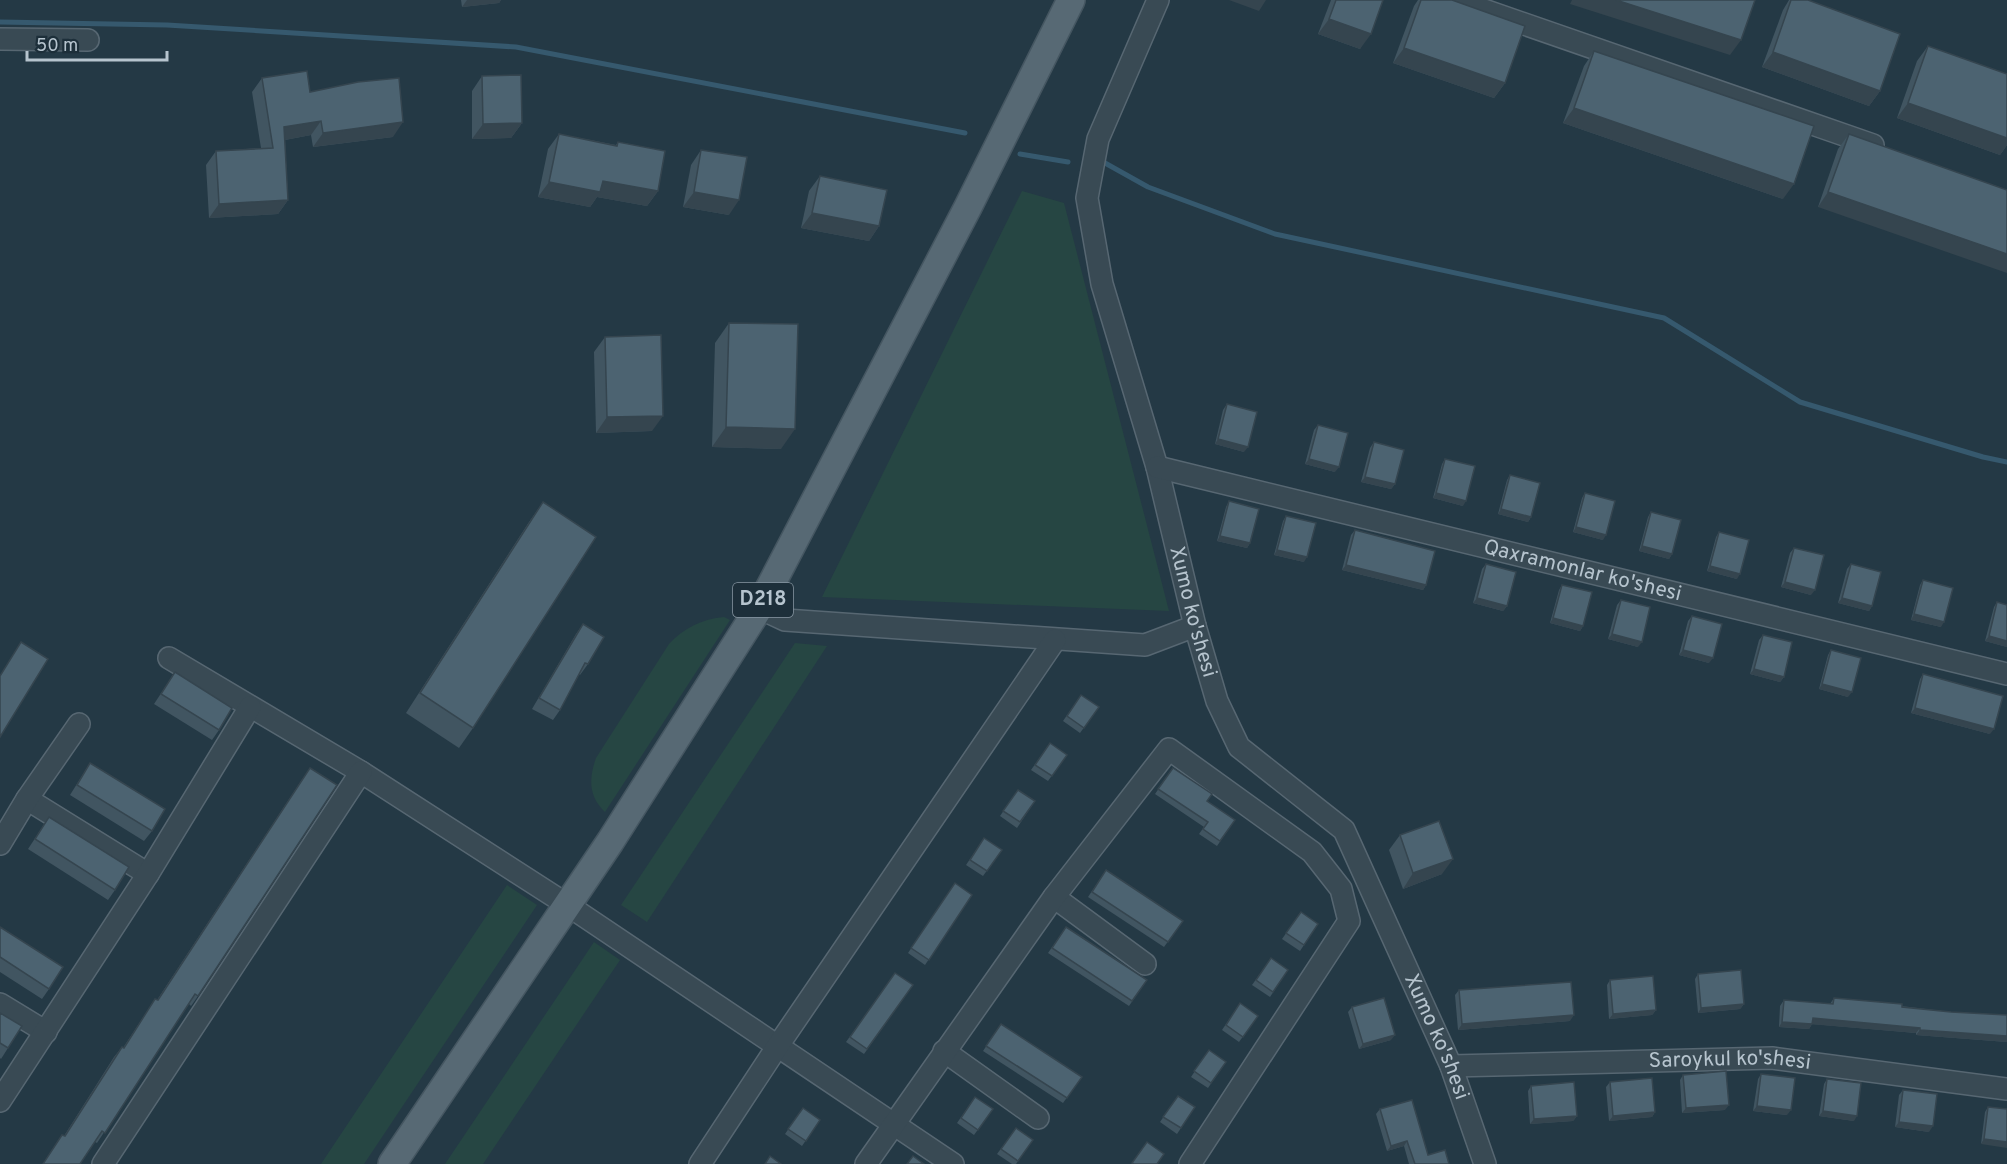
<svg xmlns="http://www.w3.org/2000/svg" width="2007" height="1164" viewBox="0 0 2007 1164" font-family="Overpass,sans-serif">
<rect width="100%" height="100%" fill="#243945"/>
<g fill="#264643">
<path d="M1022,191L1064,203L1169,611L822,597Z"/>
<path d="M724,617L730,620L605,812C588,796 589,778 596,758L669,644C684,628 702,619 724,617Z"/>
<path d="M795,643L827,646L647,922L621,905Z"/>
<path d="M507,885L537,905L364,1164H321Z"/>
<path d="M594,942L620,960L483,1164H445Z"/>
</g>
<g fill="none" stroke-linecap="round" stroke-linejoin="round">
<g stroke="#36596e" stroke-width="5">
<path d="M0,22L167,25L516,47L965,133"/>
<path d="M1020,154L1068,162"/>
<path d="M1105,163L1148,187L1275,234L1664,318L1800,402L1983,457L2007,462"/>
</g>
<g stroke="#576772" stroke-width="24">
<g id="minor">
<path id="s1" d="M1158,0L1098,139L1087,198L1102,284L1157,467L1195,626L1217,701L1239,747L1344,830L1451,1066L1485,1164"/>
<path d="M1455,0L1873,145"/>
<path d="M0,39L88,40"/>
<path id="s2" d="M1157,467L2007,674"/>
<path d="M759,608L785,620L1145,645L1195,626"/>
<path d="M169,658L361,772L566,904L953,1164"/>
<path d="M27,799L148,874"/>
<path d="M0,844L27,799L79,724"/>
<path d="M1054,897L1145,964"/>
<path d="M0,1004L46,1032"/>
<path d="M944,1051L1038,1118"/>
<path id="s3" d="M1451,1066L1772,1058L2007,1089"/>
<path d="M0,1101L148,874L250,707"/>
<path d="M103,1164L361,772"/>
<path d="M700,1164L777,1047L1055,640"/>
<path d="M866,1164L1054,897L1169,749L1312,852L1341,889L1349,921L1190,1164"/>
</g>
</g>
<g stroke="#455661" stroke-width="30">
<path id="major" d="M392,1164L610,842L759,608L968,207L1071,0"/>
</g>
<use href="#minor" stroke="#394a54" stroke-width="21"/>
<use href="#major" stroke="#576974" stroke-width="27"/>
</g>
<g fill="#415561">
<path d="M461,0H501L499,3L462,7Z"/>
<path d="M1331,0H1383L1360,49L1318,34Z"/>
<path d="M1418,0H1452L1505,83L1494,98L1393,63L1414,6Z"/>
<path d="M1789,0H1808L1880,91L1869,106L1762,67L1783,10Z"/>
<path d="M1928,46L2007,74V145L2000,155L1897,118L1917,61Z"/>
<path d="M1594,51L1783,199L1563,123L1584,66Z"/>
<path d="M482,76L522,123L511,138L472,139V91Z"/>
<path d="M262,78L310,92L393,137L313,147L311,135L285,140L288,200L278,214L209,218L206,165L216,151L261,148L252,92Z"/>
<path d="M559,134L616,145L618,142L658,191L647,206L597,197L590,207L538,197L548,149Z"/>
<path d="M1849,134L2007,190L1818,207L1838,149Z"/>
<path d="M701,150L729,215L683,207L691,165Z"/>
<path d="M820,176L879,226L869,241L801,228L809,191Z"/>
<path d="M729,323L781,449L712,447L715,343Z"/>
<path d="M605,337L652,431L596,433L594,352Z"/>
<path d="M1227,404L1244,452L1215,444L1223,410Z"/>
<path d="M1318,425L1335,472L1305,464L1314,430Z"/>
<path d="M1374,442L1395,484L1391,489L1361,482L1370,448Z"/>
<path d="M1445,459L1463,506L1433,498L1442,464Z"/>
<path d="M1510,475L1531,517L1528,522L1498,514L1507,480Z"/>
<path d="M1585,493L1603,540L1573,532L1582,498Z"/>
<path d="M1229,501L1250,543L1247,548L1217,541L1226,507Z"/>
<path d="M543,502L473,728L459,748L406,713L529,522Z"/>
<path d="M1651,512L1672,554L1669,559L1639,551L1648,517Z"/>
<path d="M1286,516L1304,562L1274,555L1283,521Z"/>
<path d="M1355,530L1426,585L1423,590L1342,570L1351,535Z"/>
<path d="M1719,532L1737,579L1707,571L1716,537Z"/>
<path d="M1794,548L1811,595L1781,587L1790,553Z"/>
<path d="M1486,564L1507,606L1503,611L1473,603L1482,569Z"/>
<path d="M1851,564L1872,606L1869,611L1838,603L1847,569Z"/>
<path d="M1923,580L1941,627L1911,620L1920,585Z"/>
<path d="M1562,585L1583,626L1580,631L1550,623L1559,590Z"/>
<path d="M1621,600L1638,647L1608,639L1617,605Z"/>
<path d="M1997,602L2007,605V647L1985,641L1994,607Z"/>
<path d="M1692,616L1709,663L1679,655L1688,621Z"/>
<path d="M583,624L588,664L580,675L579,674L560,710L553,720L532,709L576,634Z"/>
<path d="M1763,635L1784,677L1780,682L1750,674L1759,640Z"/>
<path d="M1831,650L1848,697L1819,689L1828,655Z"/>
<path d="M175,672L219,730L212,740L154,704Z"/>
<path d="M1923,674L1990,734L1911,713L1920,679Z"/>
<path d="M1081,695L1099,707L1080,733L1063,721Z"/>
<path d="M1050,743L1067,755L1048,781L1031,770Z"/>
<path d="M90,763L152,831L144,841L70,795Z"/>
<path d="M1173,768L1207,801L1235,820L1217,846L1199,834L1204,827L1155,794Z"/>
<path d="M303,778L198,996L191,1006L189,1004L97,1143L95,1142L64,1136L114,1057L122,1047L123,1048L155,999L157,1000Z"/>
<path d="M1018,790L1035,801L1017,828L1000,816Z"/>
<path d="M49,817L115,890L108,900L28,849Z"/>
<path d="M1400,835L1442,874L1403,889L1389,850Z"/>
<path d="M984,838L1002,850L983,876L966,865Z"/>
<path d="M1106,870L1183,921L1164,947L1088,897Z"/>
<path d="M955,883L972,895L925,965L908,953Z"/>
<path d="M1301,912L1318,924L1300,951L1282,939Z"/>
<path d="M0,927L49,989L42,999L0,972Z"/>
<path d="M1066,927L1147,980L1129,1006L1048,953Z"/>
<path d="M1271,958L1288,970L1270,997L1252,985Z"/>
<path d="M895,973L913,985L864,1054L846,1042Z"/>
<path d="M1698,974L1744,1004L1740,1009L1698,1013L1695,979Z"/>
<path d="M1610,980L1656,1010L1652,1015L1609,1019L1607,985Z"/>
<path d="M1459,990L1570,1021L1458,1030L1455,995Z"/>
<path d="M1834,998L1951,1012L2007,1015V1042L1916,1035V1033L1812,1024L1809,1029L1779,1027L1780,1006L1784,1000L1830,1004Z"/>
<path d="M1240,1003L1258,1016L1239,1042L1222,1030Z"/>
<path d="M1352,1007L1391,1040L1359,1049L1348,1012Z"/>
<path d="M0,1013L8,1048L1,1059L0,1058Z"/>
<path d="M1001,1024L1082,1077L1063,1103L983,1051Z"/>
<path d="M1209,1050L1226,1062L1208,1088L1191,1077Z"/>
<path d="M1761,1074L1787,1115L1753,1111L1758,1079Z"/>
<path d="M1683,1075L1725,1110L1682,1113L1680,1080Z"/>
<path d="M1827,1079L1854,1121L1819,1116L1824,1084Z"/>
<path d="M1610,1082L1655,1112L1652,1117L1609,1121L1606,1087Z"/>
<path d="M1531,1086L1577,1116L1573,1121L1530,1124L1528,1091Z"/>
<path d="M1903,1090L1929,1132L1895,1127L1899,1095Z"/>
<path d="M1178,1096L1195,1107L1177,1134L1160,1122Z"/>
<path d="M975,1097L993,1109L974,1135L957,1123Z"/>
<path d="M1988,1107L2007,1109L1981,1144L1985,1112Z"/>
<path d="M803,1108L820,1120L802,1146L785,1134Z"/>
<path d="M1380,1109L1428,1155L1449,1164H1409L1404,1146L1387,1151L1376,1114Z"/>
<path d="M1016,1128L1033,1140L1016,1164H1012L997,1154Z"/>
</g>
<g fill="#35454f">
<path d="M467,0H501L499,3L462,7Z"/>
<path d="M1229,0H1266L1259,11Z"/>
<path d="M1572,0H1616L1741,40L1730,55L1570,4Z"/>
<path d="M1329,19L1371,34L1360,49L1318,34Z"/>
<path d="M1404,48L1505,83L1494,98L1393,63Z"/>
<path d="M1773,52L1880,91L1869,106L1762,67Z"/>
<path d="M1908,103L2007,138V145L2000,155L1897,118Z"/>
<path d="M1574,108L1794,184L1783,199L1563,123Z"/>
<path d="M321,121L311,135L274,142L284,127Z"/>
<path d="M403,122L393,137L313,147L323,133Z"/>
<path d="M522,123L511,138L472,139L483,124Z"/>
<path d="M603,181L658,191L647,206L597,197L590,207L538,197L549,182Z"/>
<path d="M694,192L739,200L729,215L683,207Z"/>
<path d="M1828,192L2007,254V273L1818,207Z"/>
<path d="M288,200L278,214L209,218L219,204Z"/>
<path d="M812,213L879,226L869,241L801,228Z"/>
<path d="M663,416L652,431L596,433L607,417Z"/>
<path d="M726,427L795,429L781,449L712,447Z"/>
<path d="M1218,439L1248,447L1244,452L1215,444Z"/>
<path d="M1309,459L1339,467L1335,472L1305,464Z"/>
<path d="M1365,477L1395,484L1391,489L1361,482Z"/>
<path d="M1436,493L1466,501L1463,506L1433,498Z"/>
<path d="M1501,509L1531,517L1528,522L1498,514Z"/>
<path d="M1576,527L1606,535L1603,540L1573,532Z"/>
<path d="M1220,536L1250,543L1247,548L1217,541Z"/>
<path d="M1642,546L1672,554L1669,559L1639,551Z"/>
<path d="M1277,550L1307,557L1304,562L1274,555Z"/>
<path d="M1346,565L1426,585L1423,590L1342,570Z"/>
<path d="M1710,566L1740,574L1737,579L1707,571Z"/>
<path d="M1785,582L1815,590L1811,595L1781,587Z"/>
<path d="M1477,598L1507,606L1503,611L1473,603Z"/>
<path d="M1842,598L1872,606L1869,611L1838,603Z"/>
<path d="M1914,614L1944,622L1941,627L1911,620Z"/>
<path d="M1553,618L1583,626L1580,631L1550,623Z"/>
<path d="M1612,634L1642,642L1638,647L1608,639Z"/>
<path d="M1989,636L2007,641V647L1985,641Z"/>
<path d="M1683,650L1713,658L1709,663L1679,655Z"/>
<path d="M1754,669L1784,677L1780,682L1750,674Z"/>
<path d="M1822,684L1852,692L1848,697L1819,689Z"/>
<path d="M1915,708L1994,729L1990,734L1911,713Z"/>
<path d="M1453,859L1442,874L1403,889L1413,873Z"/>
<path d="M1744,1004L1740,1009L1698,1013L1701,1008Z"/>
<path d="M1656,1010L1652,1015L1609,1019L1613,1014Z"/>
<path d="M1574,1015L1570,1021L1458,1030L1462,1024Z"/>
<path d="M1813,1018L1920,1028L1916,1033L1809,1024Z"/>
<path d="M1782,1022L1812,1024L1809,1029L1779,1027Z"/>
<path d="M1920,1030L2007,1036V1042L1916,1035Z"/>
<path d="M1395,1035L1391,1040L1359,1049L1363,1044Z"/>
<path d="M1729,1105L1725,1110L1682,1113L1686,1108Z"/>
<path d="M1757,1106L1791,1110L1787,1115L1753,1111Z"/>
<path d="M1823,1111L1857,1116L1854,1121L1819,1116Z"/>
<path d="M1655,1112L1652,1117L1609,1121L1613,1116Z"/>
<path d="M1577,1116L1573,1121L1530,1124L1534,1119Z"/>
<path d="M1899,1122L1933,1126L1929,1132L1895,1127Z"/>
<path d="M1984,1139L2007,1142V1148L1981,1144Z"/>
<path d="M1407,1141L1404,1146L1387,1151L1391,1146Z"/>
</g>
<g fill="#4c6371" stroke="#35454f" stroke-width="1.5">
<path d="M1336,0H1383L1371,34L1329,19Z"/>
<path d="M1421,0H1452L1525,26L1505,83L1404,48Z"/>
<path d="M1616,0H1755L1741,40Z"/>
<path d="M1791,0H1808L1900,34L1880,91L1773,52Z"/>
<path d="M1928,46L2007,74V138L1908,103Z"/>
<path d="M1594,51L1814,126L1794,184L1574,108Z"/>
<path d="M307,71L310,92L358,82L399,78L403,122L323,133L321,121L284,127L288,200L219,204L216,151L273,148L262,78Z"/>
<path d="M521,75L522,123L483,124L482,76Z"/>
<path d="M559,134L617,146L618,142L665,151L658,191L603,181L600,192L549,182Z"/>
<path d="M1849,134L2007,190V254L1828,192Z"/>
<path d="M701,150L747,157L739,200L694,192Z"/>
<path d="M820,176L887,190L879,226L812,213Z"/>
<path d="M729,323L798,324L795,429L726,427Z"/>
<path d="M661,335L663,416L607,417L605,337Z"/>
<path d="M1227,404L1257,412L1248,447L1218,439Z"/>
<path d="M1318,425L1348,433L1339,467L1309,459Z"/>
<path d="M1374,442L1404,450L1395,484L1365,477Z"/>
<path d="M1445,459L1475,466L1466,501L1436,493Z"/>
<path d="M1510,475L1540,483L1531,517L1501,509Z"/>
<path d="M1585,493L1615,501L1606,535L1576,527Z"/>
<path d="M1229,501L1259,509L1250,543L1220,536Z"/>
<path d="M543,502L596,537L473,728L420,693Z"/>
<path d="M1651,512L1681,520L1672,554L1642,546Z"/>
<path d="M1286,516L1316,523L1307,557L1277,550Z"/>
<path d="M1355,530L1435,551L1426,585L1346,565Z"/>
<path d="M1719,532L1749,540L1740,574L1710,566Z"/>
<path d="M1794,548L1824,555L1815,590L1785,582Z"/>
<path d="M1486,564L1516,572L1507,606L1477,598Z"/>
<path d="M1851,564L1881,572L1872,606L1842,598Z"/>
<path d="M1923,580L1953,588L1944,622L1914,614Z"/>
<path d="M1562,585L1592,592L1583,626L1553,618Z"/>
<path d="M1621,600L1650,607L1642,642L1612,634Z"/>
<path d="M1997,602L2007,605V641L1989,636Z"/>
<path d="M1692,616L1722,624L1713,658L1683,650Z"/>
<path d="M583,624L604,637L588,664L585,663L560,710L539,698Z"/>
<path d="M1763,635L1792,642L1784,677L1754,669Z"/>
<path d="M21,642L48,659L0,737V676Z"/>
<path d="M1831,650L1861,658L1852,692L1822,684Z"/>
<path d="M175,672L232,708L219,730L161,694Z"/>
<path d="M1923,674L2003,696L1994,729L1915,708Z"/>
<path d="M1081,695L1099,707L1084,728L1067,716Z"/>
<path d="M1050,743L1067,755L1052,776L1035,765Z"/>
<path d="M90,763L165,809L152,831L77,785Z"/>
<path d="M310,768L337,785L198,996L195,994L105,1133L102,1131L80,1164H43L62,1135L65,1136L122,1047L124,1048L155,999L158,1000Z"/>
<path d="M1173,768L1212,794L1207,801L1235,820L1220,841L1203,829L1208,822L1158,789Z"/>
<path d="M1018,790L1035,801L1020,822L1003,811Z"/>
<path d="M49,817L129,867L115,890L35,839Z"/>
<path d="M1439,821L1453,859L1413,873L1400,835Z"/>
<path d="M984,838L1002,850L987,871L970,860Z"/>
<path d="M1106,870L1183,921L1168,942L1092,892Z"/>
<path d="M955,883L972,895L929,960L911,948Z"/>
<path d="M1301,912L1318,924L1304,945L1286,933Z"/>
<path d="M0,927L63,967L49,989L0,957Z"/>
<path d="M1066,927L1147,980L1132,1001L1052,948Z"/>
<path d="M1271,958L1288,970L1273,992L1256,980Z"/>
<path d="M1741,970L1744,1004L1701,1008L1698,974Z"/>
<path d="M895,973L913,985L867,1049L850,1037Z"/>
<path d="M1653,976L1656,1010L1613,1014L1610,980Z"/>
<path d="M1571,982L1574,1015L1462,1024L1459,990Z"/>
<path d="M1384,998L1395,1035L1363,1044L1352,1007Z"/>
<path d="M1834,998L1902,1004V1007L1951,1012L2007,1015V1036L1920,1030V1028L1813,1018L1812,1024L1782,1022L1784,1000L1833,1004Z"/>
<path d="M1240,1003L1258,1016L1243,1037L1226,1025Z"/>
<path d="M0,1013L22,1026L8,1048L0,1043Z"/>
<path d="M1001,1024L1082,1077L1067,1098L986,1046Z"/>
<path d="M1209,1050L1226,1062L1211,1083L1194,1071Z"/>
<path d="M1726,1071L1729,1105L1686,1108L1683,1075Z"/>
<path d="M1761,1074L1795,1078L1791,1110L1757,1106Z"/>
<path d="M1652,1078L1655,1112L1613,1116L1610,1082Z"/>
<path d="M1827,1079L1861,1083L1857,1116L1823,1111Z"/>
<path d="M1574,1082L1577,1116L1534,1119L1531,1086Z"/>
<path d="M1903,1090L1937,1094L1933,1126L1899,1122Z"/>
<path d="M1178,1096L1195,1107L1181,1128L1163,1117Z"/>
<path d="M975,1097L993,1109L978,1130L961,1118Z"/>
<path d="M1412,1100L1428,1155L1445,1150L1449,1164H1415L1407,1141L1391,1146L1380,1109Z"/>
<path d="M1988,1107L2007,1109V1142L1984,1139Z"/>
<path d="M803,1108L820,1120L806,1141L788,1129Z"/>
<path d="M1016,1128L1033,1140L1018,1161L1001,1149Z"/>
<path d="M1147,1142L1164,1154L1157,1164H1134L1132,1163Z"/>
<path d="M770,1156L781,1164H765Z"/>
<path d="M913,1156L924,1164H907Z"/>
</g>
<g text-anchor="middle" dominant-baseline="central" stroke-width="4.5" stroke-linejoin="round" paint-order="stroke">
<rect fill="#1d2f3a" stroke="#8897a2" stroke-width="1.5" x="733" y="583" width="60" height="34" rx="4.5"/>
<g font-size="20" font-weight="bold" fill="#b6c4ce">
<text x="763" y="600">D218</text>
</g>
<g font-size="21" fill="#b6c4ce" stroke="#1d2f3a">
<text stroke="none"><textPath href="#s2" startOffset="438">Qaxramonlar ko'shesi</textPath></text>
<text stroke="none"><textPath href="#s1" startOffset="639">Xumo ko'shesi</textPath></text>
<text stroke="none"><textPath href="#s1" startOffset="1143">Xumo ko'shesi</textPath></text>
<text stroke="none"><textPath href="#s3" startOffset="279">Saroykul ko'shesi</textPath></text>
</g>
</g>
<path d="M27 51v9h140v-9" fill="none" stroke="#b6c4ce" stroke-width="3"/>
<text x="36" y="51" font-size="18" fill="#b6c4ce" stroke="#1d2f3a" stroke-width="4.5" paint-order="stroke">50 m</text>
</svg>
